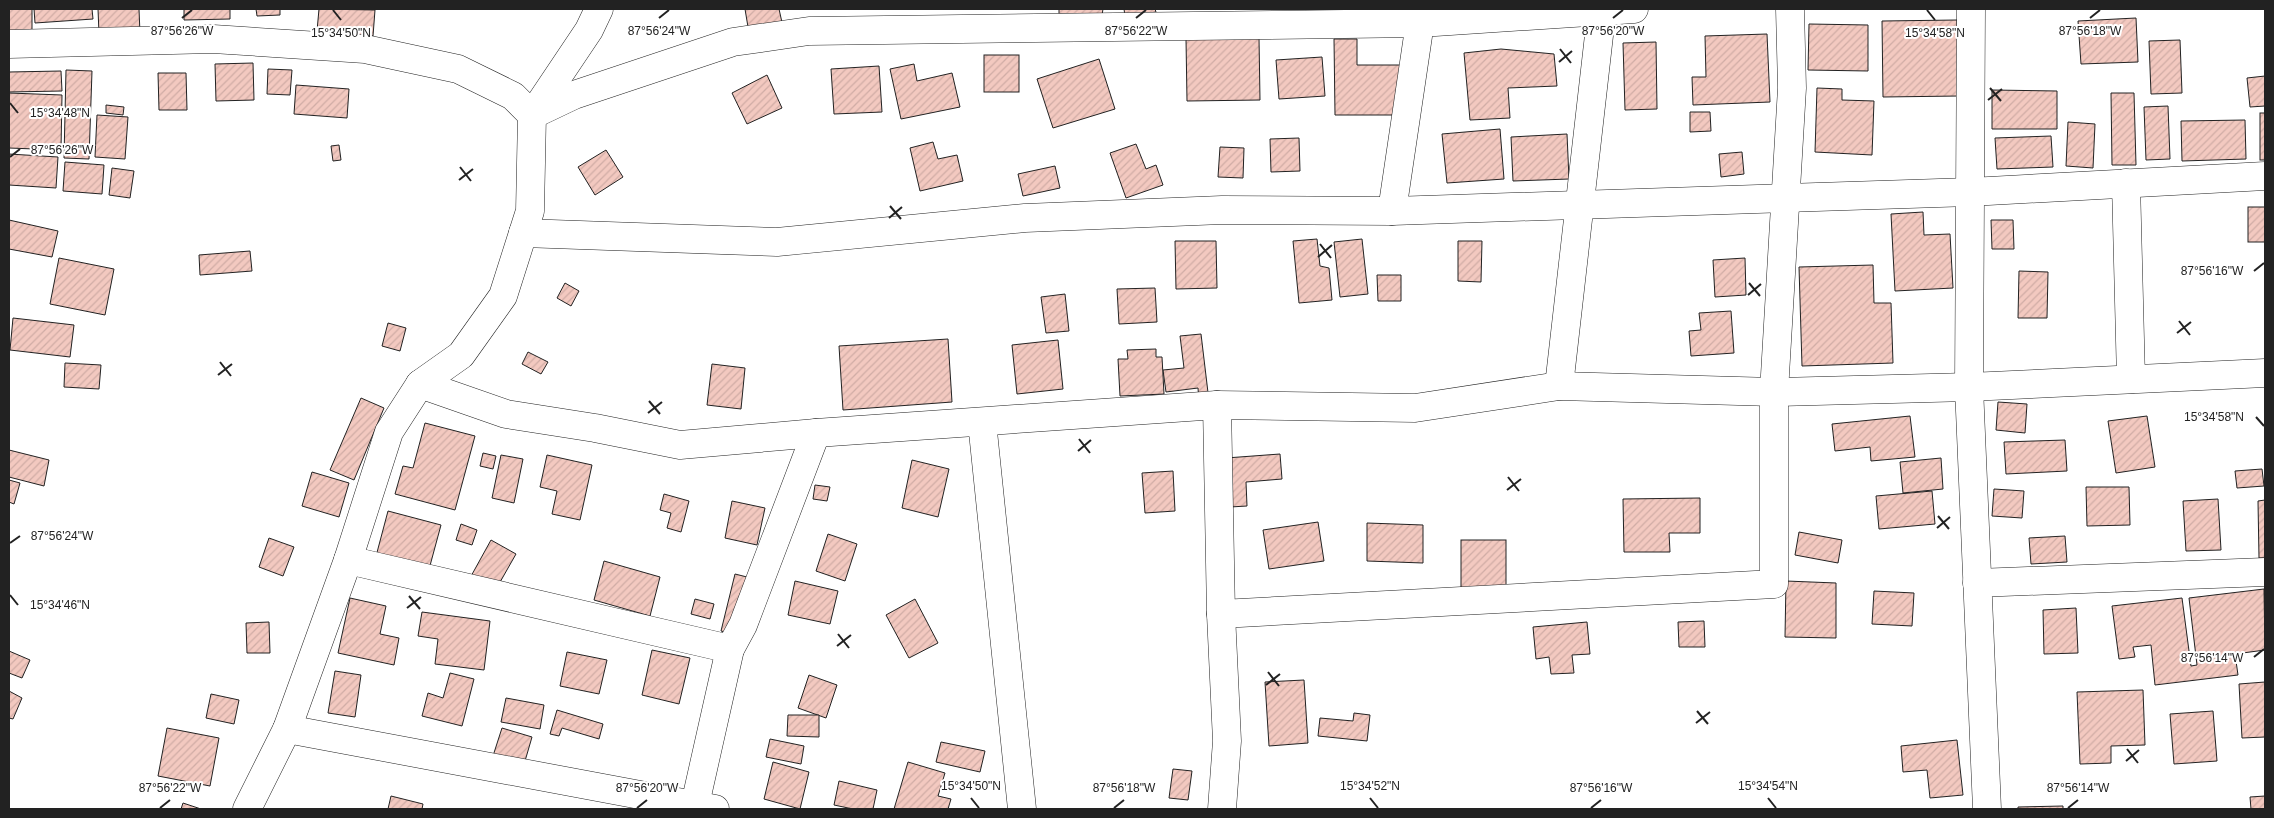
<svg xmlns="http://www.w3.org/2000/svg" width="2274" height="818" viewBox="0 0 2274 818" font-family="Arial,sans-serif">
<defs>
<pattern id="building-hatch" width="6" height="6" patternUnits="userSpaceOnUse" patternTransform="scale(1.25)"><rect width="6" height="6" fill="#f3c9c0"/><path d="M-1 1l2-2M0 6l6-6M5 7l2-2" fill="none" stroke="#d0aca5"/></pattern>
</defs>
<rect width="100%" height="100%" fill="#fff"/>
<g fill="url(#building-hatch)" stroke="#222">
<rect x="9" y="9" width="23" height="27"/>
<path d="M34,9H92L93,19L35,23Z"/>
<path d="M98,9H139L140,34H99Z"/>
<path d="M184,9H230V19L184,20Z"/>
<path d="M256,9H280V15L257,16Z"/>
<path d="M319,9L375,10L373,36L317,31Z"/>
<path d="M745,9H779L783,27L749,33Z"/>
<path d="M1059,9H1103L1102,15L1059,14Z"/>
<path d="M1124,9H1155L1156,12L1125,16Z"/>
<path d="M2136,18L2138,62L2081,64L2078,21Z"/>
<path d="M1957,20L1959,96L1883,97L1882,21Z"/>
<path d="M1809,24L1868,25V71L1808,70Z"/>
<path d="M1767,34L1770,102L1693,105L1692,77H1706L1705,36Z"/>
<path d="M1259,38L1260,100L1187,101L1186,39Z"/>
<path d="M1334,39H1357V65H1404L1405,115H1335Z"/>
<path d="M2180,40L2182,93L2151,94L2149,41Z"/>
<path d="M1656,42L1657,109L1625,110L1623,43Z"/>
<path d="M1501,49L1554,54L1557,86L1508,88L1510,118L1470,120L1464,53Z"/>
<rect x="984" y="55" width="35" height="37"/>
<path d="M1322,57L1325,96L1279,99L1276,60Z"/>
<path d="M1099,59L1115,109L1053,128L1037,79Z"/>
<path d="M253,63L254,100L216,101L215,64Z"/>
<path d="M914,64L917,81L952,73L960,107L901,119L890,69Z"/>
<path d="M879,66L882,112L834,114L831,69Z"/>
<path d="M268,69L292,70L290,95L267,94Z"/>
<path d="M66,70L92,71L89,159L64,158Z"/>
<path d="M61,71L62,91L9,92V72Z"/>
<path d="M158,73H186L187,110H159Z"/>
<path d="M767,75L782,108L747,124L732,93Z"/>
<path d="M2265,76V106L2250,107L2247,78Z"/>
<path d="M296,85L349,89L347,118L294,114Z"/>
<path d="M1817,88L1842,89V100L1874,101L1872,155L1815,152Z"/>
<path d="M1992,90L2057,91V129H1992Z"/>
<path d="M9,93L62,95L61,150L9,148Z"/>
<path d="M2111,93H2134L2136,165H2112Z"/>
<path d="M106,105L124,107L123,115L106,113Z"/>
<path d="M2168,106L2170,159L2146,160L2144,107Z"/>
<path d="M1690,112H1710L1711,131L1690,132Z"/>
<rect x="2260" y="113" width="5" height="47"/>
<path d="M97,115L128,117L125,159L95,157Z"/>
<path d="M2245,120L2246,159L2182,161L2181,121Z"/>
<path d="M2068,122L2095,124L2093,168L2066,166Z"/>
<path d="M1500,129L1504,179L1447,183L1442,134Z"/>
<path d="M1567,134L1569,179L1513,181L1511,137Z"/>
<path d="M2051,136L2053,167L1997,169L1995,138Z"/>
<path d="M1299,138L1300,171L1271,172L1270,139Z"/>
<path d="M933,142L938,159L957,155L963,181L920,191L910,148Z"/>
<path d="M1136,144L1146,169L1156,165L1163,185L1126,198L1110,153Z"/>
<path d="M339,145L341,160L333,161L331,146Z"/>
<path d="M1220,147L1244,148L1243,178L1218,177Z"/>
<path d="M606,150L623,177L595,195L578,167Z"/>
<path d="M1742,152L1744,174L1721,177L1719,154Z"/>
<path d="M9,154L58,157L56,188L9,185Z"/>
<path d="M65,162L104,165L102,194L63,191Z"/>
<path d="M1055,166L1060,188L1023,196L1018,174Z"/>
<path d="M112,168L134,171L130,198L109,195Z"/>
<rect x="2248" y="207" width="17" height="35"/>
<path d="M1923,212L1924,235L1950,234L1953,288L1895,291L1891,214Z"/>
<path d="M9,220L58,231L52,257L9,249Z"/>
<path d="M1991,220H2013L2014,249H1992Z"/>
<path d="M1317,239L1320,266L1329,268L1332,300L1299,303L1293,241Z"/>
<path d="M1362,239L1368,294L1340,297L1334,242Z"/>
<path d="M1175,241H1216L1217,288L1176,289Z"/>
<path d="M1458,241H1482L1481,282L1458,281Z"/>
<path d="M250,251L252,271L200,275L199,255Z"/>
<path d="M59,258L114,269L105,315L50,304Z"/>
<path d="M1745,258L1746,295L1715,297L1713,260Z"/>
<path d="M1873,265L1874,303H1891L1893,363L1802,366L1799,267Z"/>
<path d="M2019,271L2048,272L2047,318H2018Z"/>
<path d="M1377,275H1401V301H1378Z"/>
<path d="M565,283L579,291L571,306L557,298Z"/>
<path d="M1155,288L1157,322L1119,324L1117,289Z"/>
<path d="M1065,294L1069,331L1046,333L1041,297Z"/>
<path d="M1731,311L1734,353L1691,356L1689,331L1701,330L1699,313Z"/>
<path d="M13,318L74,325L70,357L10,350Z"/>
<path d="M388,323L406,328L400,351L382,346Z"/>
<path d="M1201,334L1209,401L1199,402L1198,388L1166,392L1163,370L1184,368L1180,336Z"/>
<path d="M948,339L952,402L843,410L839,346Z"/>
<path d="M1058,340L1063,389L1017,394L1012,345Z"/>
<path d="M1156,349V357H1162L1164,394L1120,396L1118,359H1128L1127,350Z"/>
<path d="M528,352L548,362L541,374L522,364Z"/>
<path d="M65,363L101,365L99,389L64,387Z"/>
<path d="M712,364L745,368L741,409L707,405Z"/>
<path d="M361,398L384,408L354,480L330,470Z"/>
<path d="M1998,402L2027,404L2025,433L1996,430Z"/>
<path d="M1910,416L1915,457L1871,461L1870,447L1835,451L1832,424Z"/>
<path d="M2147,416L2155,467L2116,473L2108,421Z"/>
<path d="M425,423L475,436L455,510L395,494L403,466L413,468Z"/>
<path d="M2065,440L2067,471L2006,474L2004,442Z"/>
<path d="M9,450L49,460L44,486L9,477Z"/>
<path d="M483,453L496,456L493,469L480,466Z"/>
<path d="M1280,454L1282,479L1246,482L1247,506L1230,507L1226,458Z"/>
<path d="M501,455L523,459L514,503L492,498Z"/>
<path d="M547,455L592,465L580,520L552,514L557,491L540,487Z"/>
<path d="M1941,458L1943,489L1903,493L1900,462Z"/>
<path d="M912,460L949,469L938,517L902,508Z"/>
<path d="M2262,469L2264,486L2237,488L2235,471Z"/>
<path d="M1173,471L1175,511L1145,513L1142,473Z"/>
<path d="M312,472L349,483L339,517L302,506Z"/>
<path d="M9,480L20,483L14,504L9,502Z"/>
<path d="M815,485L830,487L827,501L813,499Z"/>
<path d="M2086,487H2129L2130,525L2087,526Z"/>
<path d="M1994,489L2024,491L2022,518L1992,516Z"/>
<path d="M1932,491L1935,524L1879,529L1876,496Z"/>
<path d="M664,494L689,501L681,532L667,528L671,513L660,510Z"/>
<path d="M1700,498V533H1669L1670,552H1624L1623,499Z"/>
<path d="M2218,499L2221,550L2186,551L2183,501Z"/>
<path d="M2265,500V558H2259L2258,501Z"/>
<path d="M732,501L765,508L757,545L725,538Z"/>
<path d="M388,511L441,525L428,573L375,560Z"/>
<path d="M1318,522L1324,561L1269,569L1263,530Z"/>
<path d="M1367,523L1423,525V563L1367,561Z"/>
<path d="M461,524L477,530L472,545L456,540Z"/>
<path d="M1799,532L1842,540L1838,563L1795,555Z"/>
<path d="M828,534L857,544L845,581L816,571Z"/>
<path d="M2065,536L2067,562L2031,564L2029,538Z"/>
<path d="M269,538L294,547L283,576L259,567Z"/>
<path d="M491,540L516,554L495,591L470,578Z"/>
<rect x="1461" y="540" width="45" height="48"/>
<path d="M604,561L660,577L650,616L594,600Z"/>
<path d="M735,574L751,578L736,635L721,631Z"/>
<path d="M795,581L838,591L830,624L788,615Z"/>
<path d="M1786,581L1836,583V638L1785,637Z"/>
<path d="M2264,589L2265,650L2235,654L2238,675L2155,685L2151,645L2133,647L2135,657L2119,659L2112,606L2182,598L2191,666L2197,665L2189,598Z"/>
<path d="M1874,591L1914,593L1912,626L1872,624Z"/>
<path d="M350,598L386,606L380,634L399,638L394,665L338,653Z"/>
<path d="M695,599L714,604L710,619L691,614Z"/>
<path d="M915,599L938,643L909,658L886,615Z"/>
<path d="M2076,608L2078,653L2044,654L2043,610Z"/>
<path d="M422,612L490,621L484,670L435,664L438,639L418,636Z"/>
<path d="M1704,621L1705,647H1679L1678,622Z"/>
<path d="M269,622L270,653H247L246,623Z"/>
<path d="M1587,622L1590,654L1572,655L1574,673L1551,674L1549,657L1536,659L1533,627Z"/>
<path d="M652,650L690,658L679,704L642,695Z"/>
<path d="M9,651L30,660L22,678L9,673Z"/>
<path d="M567,652L607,660L599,694L560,686Z"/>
<path d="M335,671L361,675L355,717L328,713Z"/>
<path d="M450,673L474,679L462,726L422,716L428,693L443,698Z"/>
<path d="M809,675L837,685L826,718L798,708Z"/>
<path d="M1304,680L1308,743L1269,746L1265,682Z"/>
<path d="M2265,682V737L2242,738L2239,684Z"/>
<path d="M2143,690L2145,745L2111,746V763L2080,764L2077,692Z"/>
<path d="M9,691L22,698L13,719L9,718Z"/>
<path d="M211,694L239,700L234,724L206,718Z"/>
<path d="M506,698L544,705L540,729L501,722Z"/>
<path d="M557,710L603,724L599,739L562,728L559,736L550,734Z"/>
<path d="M2213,711L2217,761L2174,764L2170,714Z"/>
<path d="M1354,713L1370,715L1367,741L1318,736L1320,718L1353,721Z"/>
<path d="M788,715H819V737L787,736Z"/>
<path d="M167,728L219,738L210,786L158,776Z"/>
<path d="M502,728L532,737L523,768L492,759Z"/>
<path d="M770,739L804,746L801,764L766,757Z"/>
<path d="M1957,740L1963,795L1930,798L1927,770L1903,772L1901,746Z"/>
<path d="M941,742L985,751L980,772L936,762Z"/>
<path d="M773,762L809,772L800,809L764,799Z"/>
<path d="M908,762L945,773L938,796L951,799L948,809H894Z"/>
<path d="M1173,769L1192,771L1188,800L1169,798Z"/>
<path d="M839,781L877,790L873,809H853L834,805Z"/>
<path d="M391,796L423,804L422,809H388Z"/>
<path d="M2265,796V809H2251L2250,797Z"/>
<path d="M183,803L201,809H181Z"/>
<path d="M2063,806V809H2018V807Z"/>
</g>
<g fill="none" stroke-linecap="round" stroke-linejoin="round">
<g stroke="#222" stroke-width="29">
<g id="street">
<path d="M1971,9L1969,387L1987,809"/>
<path d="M9,44L213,39L365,49L458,69L513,96L532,115L574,95L733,42L809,31L1420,23L1634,9"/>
<path d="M2126,183L2131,379"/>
<path d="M1392,211L1422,9"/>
<path d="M523,233L777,242L1025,218L1222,210L1392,211L1970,192L2265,176"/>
<path d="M420,384L506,414L595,428L680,445L816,433L1217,405L1415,408L1559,386L1774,392L1969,387L2265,373"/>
<path d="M1559,386L1602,9"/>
<path d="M1217,405L1221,614L1227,741L1222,809"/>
<path d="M982,422L1022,809"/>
<path d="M348,560L730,649"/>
<path d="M1977,583L2265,572"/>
<path d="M1221,614L1774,584V392L1792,88L1790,9"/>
<path d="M287,729L715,809"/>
<path d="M247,809L287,729L348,560L389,432L420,384L461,355L503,296L530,211L532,115L589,30L599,9"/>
<path d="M694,809L730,649L743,625L816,433"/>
</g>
</g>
<use href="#street" stroke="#fff" stroke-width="28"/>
</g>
<path fill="none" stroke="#222" stroke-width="2" d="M333,10L341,20M1927,10L1935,20M182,18L192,10M659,18L669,10M1136,18L1146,10M1613,18L1623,10M2090,18L2100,10M1560,49L1571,63M1559,62L1572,51M1990,88L2001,101M1988,100L2002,89M10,103L18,113M10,157L20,149M460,167L471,181M459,180L473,169M890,206L901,219M889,218L902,207M1320,244L1331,258M1318,257L1332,245M2254,271L2264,263M1749,283L1760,296M1748,295L1761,284M2179,321L2190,335M2177,333L2191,322M220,362L231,376M218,375L232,364M649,401L660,414M648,413L662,402M2256,417L2264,426M1079,439L1090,453M1078,451L1091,440M1508,477L1519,491M1507,490L1521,479M1938,516L1949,529M1937,528L1950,517M10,543L20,536M10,595L18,605M409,596L420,609M407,608L421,597M838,634L849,648M837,646L851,635M2254,657L2264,649M1268,672L1279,686M1266,685L1280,674M1697,711L1708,724M1696,723L1710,712M2127,749L2138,763M2126,761L2139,750M971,798L979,808M1370,798L1378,808M1768,798L1776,808M160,808L170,800M637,808L647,800M1114,808L1124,800M1591,808L1601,800M2068,808L2078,800"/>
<g font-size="12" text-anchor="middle" fill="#222" stroke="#fff" stroke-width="4" stroke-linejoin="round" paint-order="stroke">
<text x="182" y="35">87°56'26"W</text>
<text x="659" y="35">87°56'24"W</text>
<text x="1136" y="35">87°56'22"W</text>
<text x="1613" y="35">87°56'20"W</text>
<text x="2090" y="35">87°56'18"W</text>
<text x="341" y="37">15°34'50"N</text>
<text x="1935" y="37">15°34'58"N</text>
<text x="60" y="117">15°34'48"N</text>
<text x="62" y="154">87°56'26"W</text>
<text x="2212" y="275">87°56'16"W</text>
<text x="2214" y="421">15°34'58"N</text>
<text x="62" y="540">87°56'24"W</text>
<text x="60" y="609">15°34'46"N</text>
<text x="2212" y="662">87°56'14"W</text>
<text x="971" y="790">15°34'50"N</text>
<text x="1370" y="790">15°34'52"N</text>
<text x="1768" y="790">15°34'54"N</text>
<text x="170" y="792">87°56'22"W</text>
<text x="647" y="792">87°56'20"W</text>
<text x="1124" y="792">87°56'18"W</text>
<text x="1601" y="792">87°56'16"W</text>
<text x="2078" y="792">87°56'14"W</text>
</g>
<rect width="2274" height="818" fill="none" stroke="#222222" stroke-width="20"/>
</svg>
